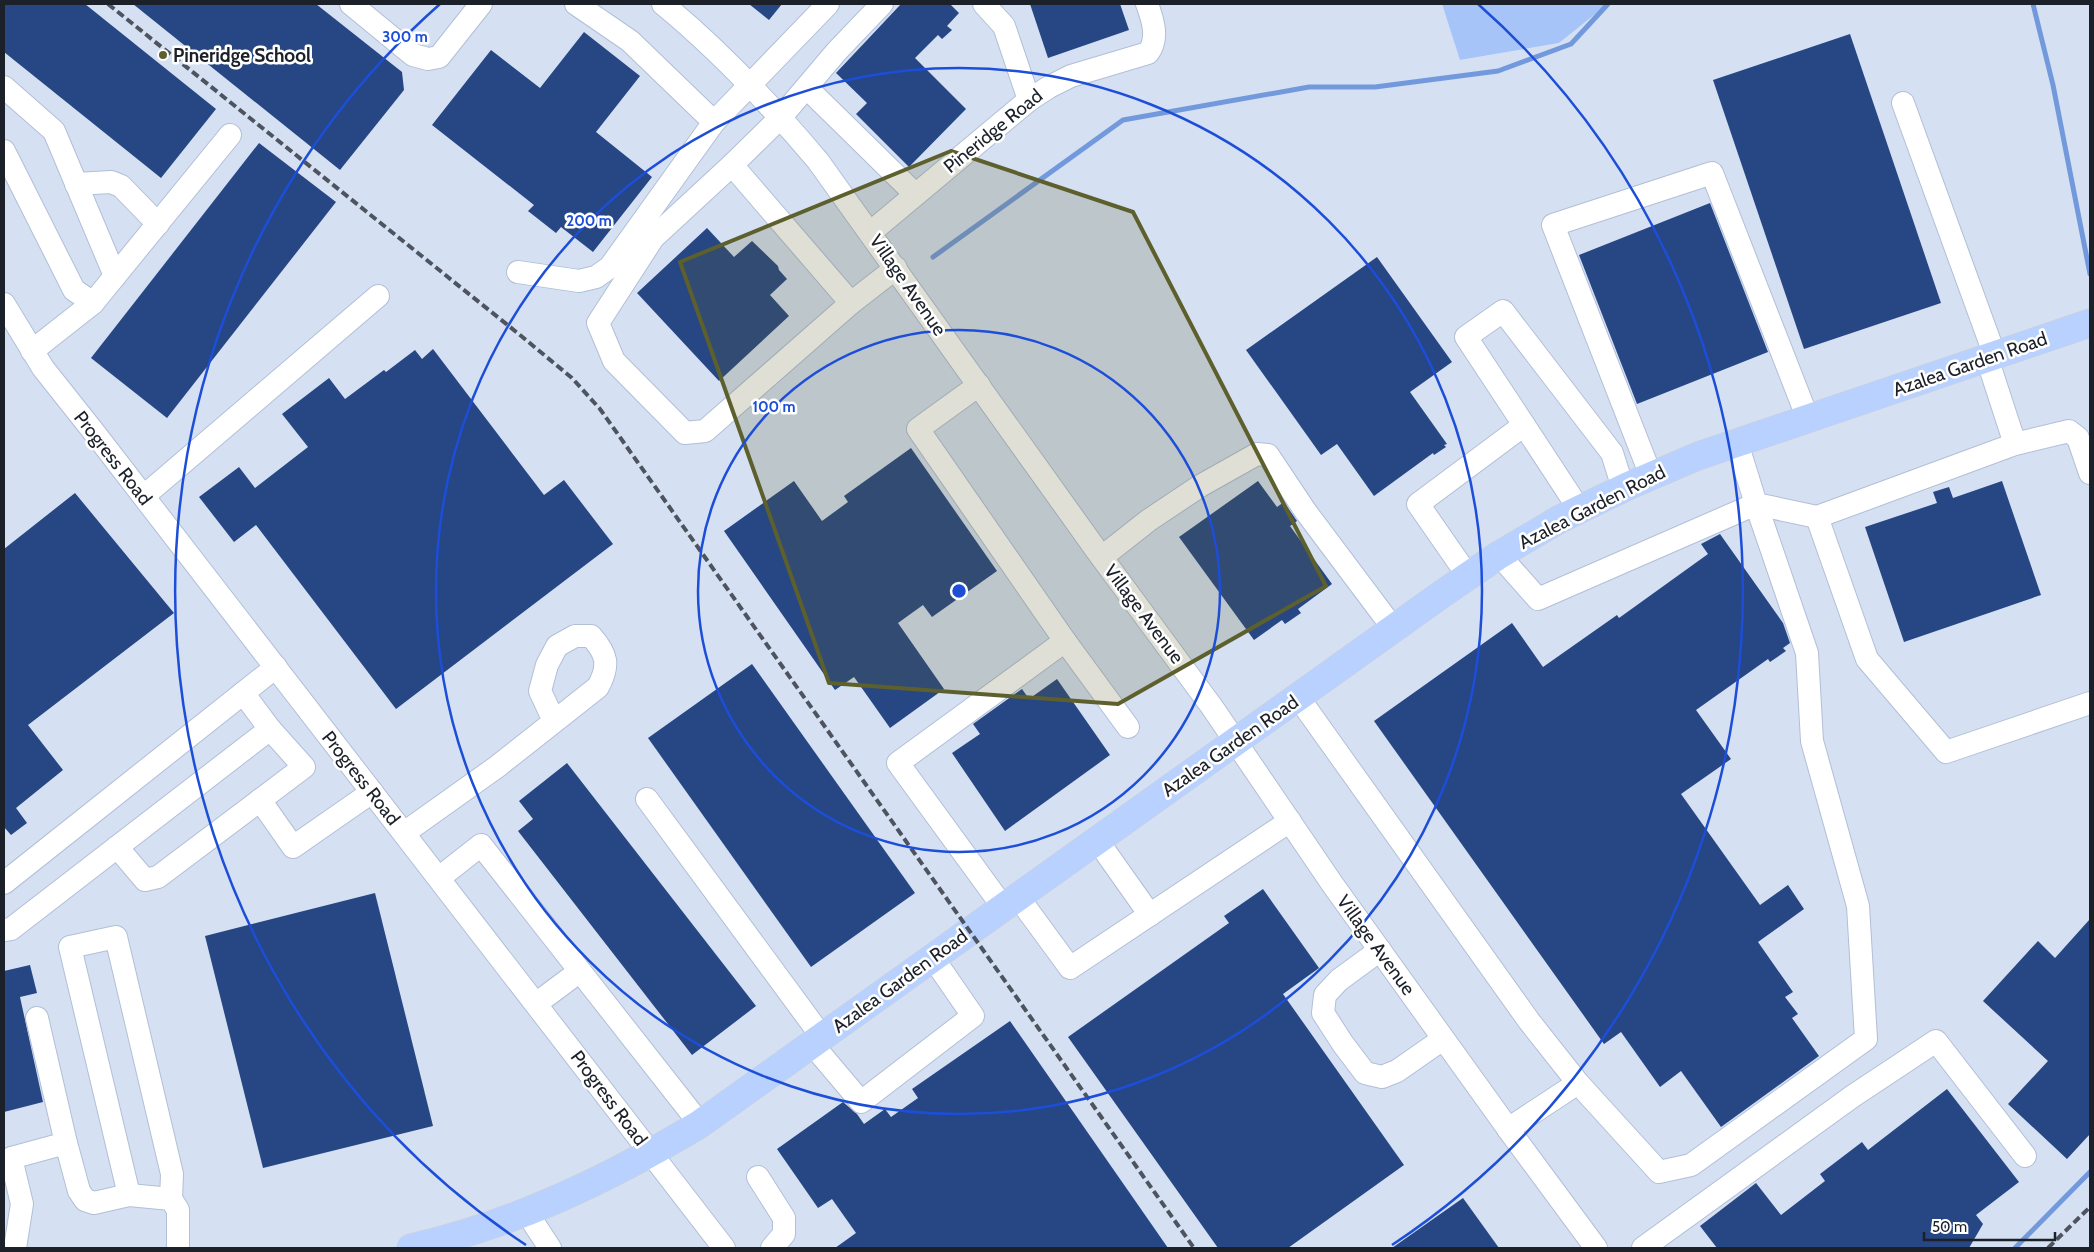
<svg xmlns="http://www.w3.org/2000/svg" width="2094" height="1252" viewBox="0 0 2094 1252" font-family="Cabin,sans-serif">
<rect width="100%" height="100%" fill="#e6effe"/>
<path fill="#d5e0f3" d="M4,4H1442L1461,60L1559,43L1608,4H2090V1248H4Z"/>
<path fill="#a7c4f8" d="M1442,4H1608L1559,43L1460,60Z"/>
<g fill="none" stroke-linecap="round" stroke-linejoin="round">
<g stroke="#7399dd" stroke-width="5">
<path d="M2033,4L2053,85L2090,274"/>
<path d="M933,257L1123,120L1309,87H1375L1498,71L1571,44L1608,4"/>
<path d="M2015,1248L2090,1172"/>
</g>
</g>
<g fill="#264684">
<path d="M4,4H85L216,109L161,178L4,52Z"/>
<path d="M133,4H316L402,72L404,90L340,170Z"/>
<path d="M749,4H782L769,20Z"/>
<path d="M901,4H950L959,13L947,26L952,30L942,39L938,35L915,58L966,109L909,167L856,114L867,103L836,73Z"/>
<path d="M1030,4H1120L1129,30L1048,58Z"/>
<path d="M584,32L640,76L596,132L652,177L593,252L561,227L556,233L528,211L534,205L432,125L491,50L540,88Z"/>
<path d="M1850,34L1941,303L1804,349L1713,80Z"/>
<path d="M259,143L336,202L167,418L91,358Z"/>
<path d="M1710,203L1768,352L1637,404L1579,255Z"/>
<path d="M707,228L734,257L752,241L778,266L779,270L787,279L770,295L789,316L719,381L637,293Z"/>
<path d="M1377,257L1452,362L1410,392L1447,444L1444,445L1446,447L1434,455L1433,453L1374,496L1337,444L1321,455L1246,350Z"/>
<path d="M433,349L544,495L564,480L613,544L396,709L256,525L234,542L199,497L239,467L255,488L308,447L282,414L329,378L345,399L384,370L386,372L415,350L422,359Z"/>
<path d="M911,448L997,571L932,617L923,605L898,623L944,689L890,728L854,677L835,690L724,531L794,481L822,521L848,502L844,496Z"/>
<path d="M1258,481L1277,507L1284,502L1297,521L1290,526L1332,584L1298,609L1301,613L1285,624L1282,620L1254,640L1179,537Z"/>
<path d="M2002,481L2041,595L1904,642L1865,527L1937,503L1933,492L1949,487L1953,498Z"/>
<path d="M75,493L174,613L28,725L63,770L16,808L27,823L11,835L4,827V549Z"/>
<path d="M1720,534L1783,623L1790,643L1783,648L1786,651L1770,662L1768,659L1696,710L1731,759L1681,794L1760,905L1788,885L1804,909L1758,942L1793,992L1785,997L1798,1014L1792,1018L1819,1056L1721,1127L1681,1071L1660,1087L1621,1032L1604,1044L1374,721L1512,623L1543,667L1617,615L1619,618L1708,554L1701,544Z"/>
<path d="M752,664L915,893L811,967L648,738Z"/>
<path d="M1057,679L1110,755L1005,831L952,753L980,734L973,724L1022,689L1029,699Z"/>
<path d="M567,763L756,1006L692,1055L518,831L533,819L519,801Z"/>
<path d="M1263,889L1319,968L1283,994L1404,1165L1288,1248H1218L1068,1037L1229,923L1224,916Z"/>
<path d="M375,893L433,1126L263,1168L205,936Z"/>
<path d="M2090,919V1134L2067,1159L2008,1104L2048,1061L1983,1001L2038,941L2055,958Z"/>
<path d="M30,965L37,993L20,997L43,1102L4,1112V971Z"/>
<path d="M1010,1021L1168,1248H835L856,1233L832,1199L818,1208L777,1149L843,1102L857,1114L864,1124L885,1109L891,1117L918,1098L912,1089Z"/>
<path d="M1947,1089L2019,1182L1976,1215L1983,1224L1969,1248H1717L1700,1226L1756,1183L1781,1215L1825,1181L1820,1174L1862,1142L1868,1150Z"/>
<path d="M1463,1198L1499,1248H1392Z"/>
</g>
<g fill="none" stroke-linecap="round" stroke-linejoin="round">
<g stroke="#b1bfd7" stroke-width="24">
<g id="minor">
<path d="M351,4L413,55L428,59L439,57L481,4"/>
<path d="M576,4L630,41L714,122"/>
<path d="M663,4C720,51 770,104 818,161L1097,551L1212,707L1333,885L1514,1137L1596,1248"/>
<path d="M882,4L837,51L781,117L732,165L851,303L896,268"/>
<path d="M984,4L1004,26L1029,100"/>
<path d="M4,87L54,131L115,276"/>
<path d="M807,88L915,194"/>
<path d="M1903,103L1995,356"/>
<path d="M4,151L74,290L93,303"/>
<path d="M732,165L653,238L598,323L614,361L685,433L705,431L851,303"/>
<path d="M76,184L111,182L121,186L158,224"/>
<path d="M871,232L1029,100L1049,87L1071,76L1148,53C1159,39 1153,20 1147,4"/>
<path d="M518,272L579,281L596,277L610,267L714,122L828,4"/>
<path d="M4,304L43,368L93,431L724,1248"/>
<path d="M32,351L93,303L230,135"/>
<path d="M1987,358L2015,444L2069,431L2078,438L2090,473"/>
<path d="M979,385L918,429L1065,641L898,763L1003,907"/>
<path d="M1524,425L1466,337L1503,311L1612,453L1623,488"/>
<path d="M1737,443L1756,504L1817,517L2015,444"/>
<path d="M1651,476L1553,225L1712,173L1808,419"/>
<path d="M144,496L378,296"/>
<path d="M1817,517L1867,659L1946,752L2090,703"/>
<path d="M1499,555L1538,599L1756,504L1807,653L1812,741L1858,906L1866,1039L1691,1165L1659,1172L1578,1083L1508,1129"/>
<path d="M1102,557L1149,520L1200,486L1257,454L1268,455L1306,512L1393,628"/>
<path d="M1468,576L1418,504L1524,425L1579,509"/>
<path d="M1065,641L1128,727"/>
<path d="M1298,697L1529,1021L1578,1083"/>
<path d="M647,799L822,1037"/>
<path d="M260,800L293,847L372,792"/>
<path d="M404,833L498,766L598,687C610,665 607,654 591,636H575L557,646L547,665L540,691L554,721"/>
<path d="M1097,840L1150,915"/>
<path d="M117,847L145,880L158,877L304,767L270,729"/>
<path d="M439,878L481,845L700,1124"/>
<path d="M4,883L276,667"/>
<path d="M1018,897L1070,968L1290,821"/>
<path d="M4,930L11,929L270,729L243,693"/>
<path d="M1380,950L1339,980L1325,995L1323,1013L1343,1044L1365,1073L1382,1077L1397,1071L1443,1039"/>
<path d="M537,1003L580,971"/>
<path d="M37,1018L66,1143"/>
<path d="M812,1044L861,1102L973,1016L933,958"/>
<path d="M758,1177L784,1218V1234L772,1248"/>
<path d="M129,1195L70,947L116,937L172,1174L171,1199"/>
<path d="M527,1213L550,1248"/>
<path d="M15,1248L22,1204L11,1158L66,1143L79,1191L85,1200L94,1203L129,1195L171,1199L178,1210V1248"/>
<path d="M1643,1248L1853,1096L1936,1041L2025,1156"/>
</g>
</g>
<g stroke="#d1d2d4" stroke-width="29">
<path id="major" d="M411,1248C515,1224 609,1179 700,1124L1442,594L1499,555L1560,519L1628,486L1698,456L2090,323"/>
</g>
<use href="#minor" stroke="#fff" stroke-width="22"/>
<use href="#major" stroke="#b8d1fe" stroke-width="28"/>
<g stroke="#4e545f" stroke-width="4" stroke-dasharray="8 4" stroke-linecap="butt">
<path d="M108,4L520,335L572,378L600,409L1194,1248"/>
<path d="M2048,1248L2090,1207"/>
</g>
</g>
<path fill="#5d602d" fill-opacity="0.2" stroke="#5d602d" stroke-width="4" stroke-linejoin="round" d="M951,151L1133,212L1326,586L1118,704L829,683L680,262Z"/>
<g fill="none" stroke="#1d4ed8" stroke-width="2.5">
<circle cx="959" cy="591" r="261"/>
<circle cx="959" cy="591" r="523"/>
<path d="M526 1245A784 784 0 0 1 440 4M1478 4A784 784 0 0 1 1392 1245"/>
</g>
<circle fill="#5d602d" stroke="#fff" stroke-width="2" cx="163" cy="55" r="5"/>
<g text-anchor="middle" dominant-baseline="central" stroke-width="5" stroke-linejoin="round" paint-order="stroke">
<g font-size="19" font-weight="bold" fill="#1b2029" stroke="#fff" text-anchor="start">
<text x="173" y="55">Pineridge School</text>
</g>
<g font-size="19" fill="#1b2029" stroke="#fff">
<text transform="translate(993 131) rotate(-39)">Pineridge Road</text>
<text transform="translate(908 285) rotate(55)">Village Avenue</text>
<text transform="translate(1970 364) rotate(-19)">Azalea Garden Road</text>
<text transform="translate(113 458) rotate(52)">Progress Road</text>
<text transform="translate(1592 507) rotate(-27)">Azalea Garden Road</text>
<text transform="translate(1144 614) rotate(53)">Village Avenue</text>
<text transform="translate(1230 746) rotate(-35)">Azalea Garden Road</text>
<text transform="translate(361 778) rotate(52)">Progress Road</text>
<text transform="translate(1376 945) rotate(54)">Village Avenue</text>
<text transform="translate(900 981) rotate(-36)">Azalea Garden Road</text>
<text transform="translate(609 1098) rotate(53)">Progress Road</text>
</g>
</g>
<circle cx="959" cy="591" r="8" fill="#1d4ed8" stroke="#fff" stroke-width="2.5"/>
<g font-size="15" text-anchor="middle" font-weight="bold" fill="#1d4ed8" stroke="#fff" stroke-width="5" stroke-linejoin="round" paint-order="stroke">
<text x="405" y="42">300 m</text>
<text x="589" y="226">200 m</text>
<text x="774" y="412">100 m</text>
</g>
<rect width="2094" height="1252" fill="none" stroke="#1b2029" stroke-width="10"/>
<path d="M1924 1232v8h131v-8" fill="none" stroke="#1b2029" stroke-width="2.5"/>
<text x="1932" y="1232" font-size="15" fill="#1b2029" stroke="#ffffff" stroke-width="4" paint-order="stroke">50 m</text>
</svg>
